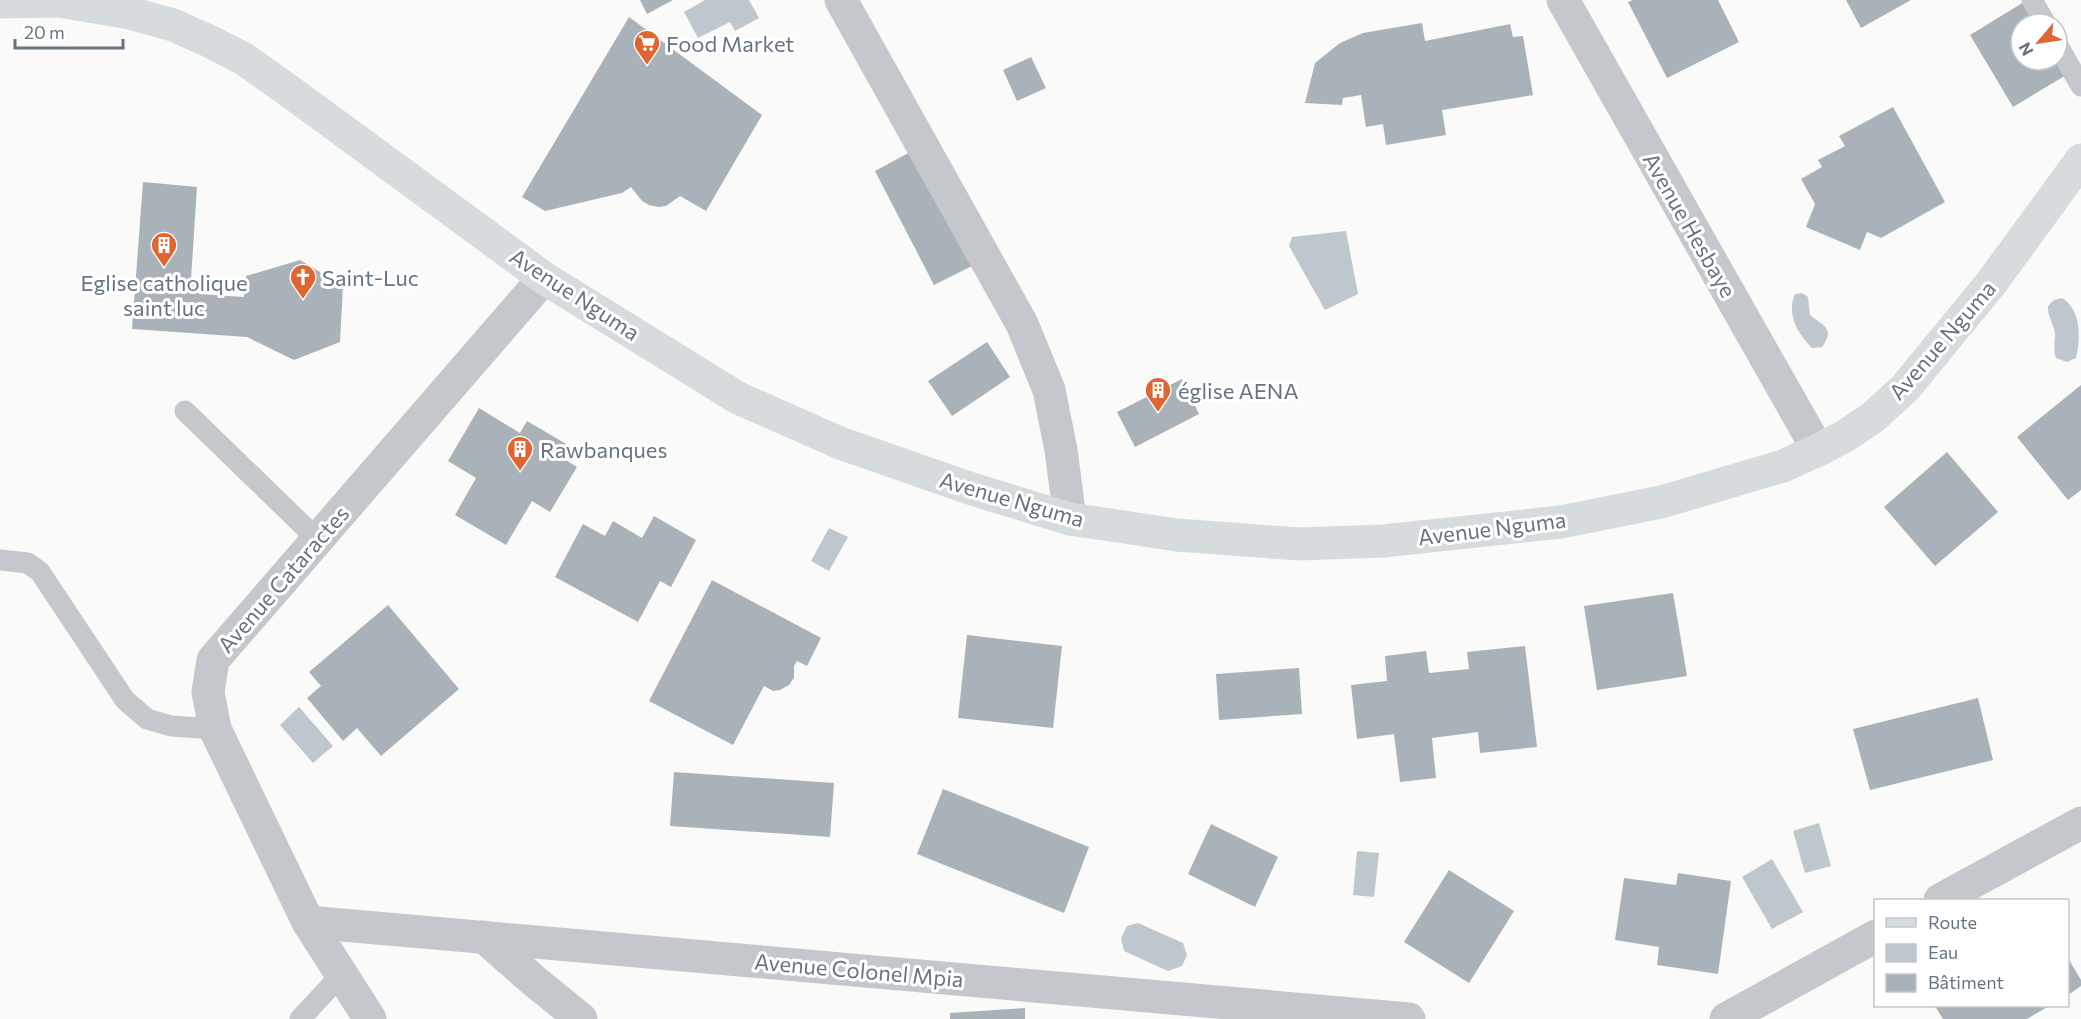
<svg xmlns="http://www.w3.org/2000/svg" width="2081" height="1019" viewBox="0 0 2081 1019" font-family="Commissioner,sans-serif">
<rect width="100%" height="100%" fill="#fafaf8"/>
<g fill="#bec7cd">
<path d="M705,0H749L759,18L735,31L730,22L698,38L684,12Z"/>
<path d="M1346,231L1358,294L1325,310L1289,246L1292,237Z"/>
<path d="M1802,293L1808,297L1810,315C1823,326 1836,328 1822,347L1812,348C1798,334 1786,314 1795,294Z"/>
<path d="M2062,298C2081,309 2081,338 2076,358L2067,362L2056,358C2053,349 2055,343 2055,334C2054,324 2047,316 2048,306L2054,300Z"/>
<path d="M829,528L848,537L829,571L811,561Z"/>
<path d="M299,707L333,746L313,763L280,725Z"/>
<path d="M1819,823L1831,866L1805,873L1793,831Z"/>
<path d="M1357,851L1379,853L1374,897L1353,895Z"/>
<path d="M1772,859L1803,912L1772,929L1742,877Z"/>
<path d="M1138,923L1183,943L1187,955L1182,966L1168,971L1124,951L1121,938L1127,926Z"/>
</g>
<g fill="#aab2b9">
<path d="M640,0H673L647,14Z"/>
<path d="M1633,0H1718L1739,42L1667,78L1628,2Z"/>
<path d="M1846,0H1911L1861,28Z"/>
<path d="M2024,2L2037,24H2021V60H2057L2068,74L2013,107L1970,35Z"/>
<path d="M629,17L762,115L706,211L680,196L666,206L658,207L649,205L642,201L631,187L622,193L545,211L522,197Z"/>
<path d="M1422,23L1425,41L1510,24L1513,37L1523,36L1533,95L1442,110L1446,135L1386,145L1383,124L1366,127L1361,95L1343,98L1342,105L1305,103L1315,63L1340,43L1363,33Z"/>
<path d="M1031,57L1046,88L1017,101L1003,70Z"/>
<path d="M1893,107L1945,202L1881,238L1867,232L1860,250L1806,227L1815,204L1801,179L1822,167L1818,160L1845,146L1839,136Z"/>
<path d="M914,150L974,265L934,285L875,171Z"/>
<path d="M143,182L197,187L191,279L199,294L244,297L246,276L300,260L343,286L340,342L294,360L247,337L132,329Z"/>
<path d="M987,342L1010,377L952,416L928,381Z"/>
<path d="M1182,379L1199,414L1135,447L1117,412Z"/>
<path d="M2081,385V490L2068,500L2017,437Z"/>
<path d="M479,408L520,433L527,421L568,445L561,457L577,467L550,512L532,501L506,545L455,515L476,478L448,461Z"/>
<path d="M1947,452L1998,512L1935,566L1884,507Z"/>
<path d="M654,516L696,540L671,587L660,581L638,622L555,577L583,524L605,536L613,521L642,538Z"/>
<path d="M712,580L821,638L807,666L797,661L794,666V678L789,685L780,690L773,691L764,686L733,745L649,701Z"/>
<path d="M1673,593L1687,676L1597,690L1584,606Z"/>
<path d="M388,605L459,689L381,756L357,728L343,741L307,698L321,686L309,672Z"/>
<path d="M967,635L1062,646L1053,728L958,718Z"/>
<path d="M1525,646L1537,747L1480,753L1478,732L1432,738L1436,778L1400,782L1394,734L1357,739L1351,685L1387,681L1385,656L1426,651L1429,673L1469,669L1467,652Z"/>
<path d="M1299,668L1302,714L1219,720L1216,674Z"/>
<path d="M1978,698L1993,760L1870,790L1853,729Z"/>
<path d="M674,772L834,783L830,837L670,826Z"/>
<path d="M943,789L1089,847L1064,913L917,854Z"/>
<path d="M1211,824L1278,857L1255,907L1188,874Z"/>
<path d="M1449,870L1514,911L1469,983L1404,942Z"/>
<path d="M1678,873L1731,881L1718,974L1657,965L1659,947L1615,940L1624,878L1676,885Z"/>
<path d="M2068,958L2081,980V986L2068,995Z"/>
<path d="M1935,1006H2049L2027,1019H1943Z"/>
<path d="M1025,1008V1019H950V1013Z"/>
</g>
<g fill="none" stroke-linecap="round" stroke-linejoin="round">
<g stroke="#c4c7cb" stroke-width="21">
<path d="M2032,0L2046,24"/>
<path d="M2057,44L2081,86"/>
<path d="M185,411L317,539"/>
<path d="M0,560L28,563L40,572L125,700L147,719L171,726L215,729"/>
<path d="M300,1019L341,975"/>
</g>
<g stroke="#c4c7cb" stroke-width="33">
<path d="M841,0L1022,324L1049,390L1061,450L1070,519"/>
<path d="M1563,0L1818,450"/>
<path d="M1940,900L2081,823"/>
<path d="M308,922L1409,1019"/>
<path d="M484,937L533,980L581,1019"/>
<path d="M1726,1019L1876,936"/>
</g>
<path stroke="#c4c7cb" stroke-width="33" d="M370,1019L308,922L215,729L208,692L213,660L544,278"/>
<path stroke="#d6dbde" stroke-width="33" d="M0,2L59,1L130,13L173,25L209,41L244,59L296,96L544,278L738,398L840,443L972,489L1070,519L1177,535L1299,544L1383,541L1561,522L1661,502L1783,466L1818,450L1845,436L1872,418L1905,388L1992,282L2081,160"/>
</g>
<defs>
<g id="supermarket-pin" transform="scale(1.35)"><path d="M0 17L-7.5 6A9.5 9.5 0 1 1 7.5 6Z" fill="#df6532" stroke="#fff"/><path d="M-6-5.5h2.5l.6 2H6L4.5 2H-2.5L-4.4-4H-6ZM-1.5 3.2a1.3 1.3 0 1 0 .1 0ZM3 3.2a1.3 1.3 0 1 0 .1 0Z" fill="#fff"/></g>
<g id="building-pin" transform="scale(1.35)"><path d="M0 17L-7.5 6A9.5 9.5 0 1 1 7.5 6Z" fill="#df6532" stroke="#fff"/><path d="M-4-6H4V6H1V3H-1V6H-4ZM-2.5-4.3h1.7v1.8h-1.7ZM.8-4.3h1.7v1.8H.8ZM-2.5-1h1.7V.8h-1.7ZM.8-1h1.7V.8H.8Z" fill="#fff"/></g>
<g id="church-pin" transform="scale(1.35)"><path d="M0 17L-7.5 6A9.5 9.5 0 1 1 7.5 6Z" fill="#df6532" stroke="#fff"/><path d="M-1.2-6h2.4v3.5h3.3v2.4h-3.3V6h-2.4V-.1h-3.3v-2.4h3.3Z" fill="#fff"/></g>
</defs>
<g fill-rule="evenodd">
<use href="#supermarket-pin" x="647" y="43"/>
<use href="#building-pin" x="164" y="245"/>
<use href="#church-pin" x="303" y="277"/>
<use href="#building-pin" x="1158" y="390"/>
<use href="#building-pin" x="520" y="449"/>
</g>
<g text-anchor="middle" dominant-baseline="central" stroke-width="6" stroke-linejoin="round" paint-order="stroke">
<g font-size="22" fill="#667482" stroke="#fff" text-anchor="start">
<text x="666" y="43">Food Market</text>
<text x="322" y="277">Saint-Luc</text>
<text x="164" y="282" text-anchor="middle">Eglise catholique<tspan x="164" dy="25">saint luc</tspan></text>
<text x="1178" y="390">église AENA</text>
<text x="540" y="449">Rawbanques</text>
</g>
<g font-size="22" fill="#667482" stroke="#fff">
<text transform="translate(1690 225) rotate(60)">Avenue Hesbaye</text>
<text transform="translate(575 294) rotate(33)">Avenue Nguma</text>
<text transform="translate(1942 340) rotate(-49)">Avenue Nguma</text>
<text transform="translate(1012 499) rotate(16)">Avenue Nguma</text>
<text transform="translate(1492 528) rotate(-7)">Avenue Nguma</text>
<text transform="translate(283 579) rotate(-49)">Avenue Cataractes</text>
<text transform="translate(859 970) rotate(5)">Avenue Colonel Mpia</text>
</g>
</g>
<rect x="1874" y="899" width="195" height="108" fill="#ffffff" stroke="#c2c7cd" stroke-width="1.5"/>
<rect x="1886" y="918" width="30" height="9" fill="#d6dbde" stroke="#c2c7cd" stroke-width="1.5"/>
<text x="1928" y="929" font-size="18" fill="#667482">Route</text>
<rect x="1886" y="944" width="30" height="18" fill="#bec7cd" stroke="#c2c7cd" stroke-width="1.5"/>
<text x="1928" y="959" font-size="18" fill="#667482">Eau</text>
<rect x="1886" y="974" width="30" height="18" fill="#aab2b9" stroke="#c2c7cd" stroke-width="1.5"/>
<text x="1928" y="989" font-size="18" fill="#667482">Bâtiment</text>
<g transform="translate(2039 42) rotate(241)"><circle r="28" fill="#ffffff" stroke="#c2c7cd" stroke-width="1.5"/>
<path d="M0-4.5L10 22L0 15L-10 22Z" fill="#df6532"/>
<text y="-9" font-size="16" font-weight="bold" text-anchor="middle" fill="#667482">N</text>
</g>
<path d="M15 39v9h108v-9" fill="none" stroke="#667482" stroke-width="3"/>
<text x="24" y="39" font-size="18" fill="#667482" stroke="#ffffff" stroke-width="4.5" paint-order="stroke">20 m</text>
</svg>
